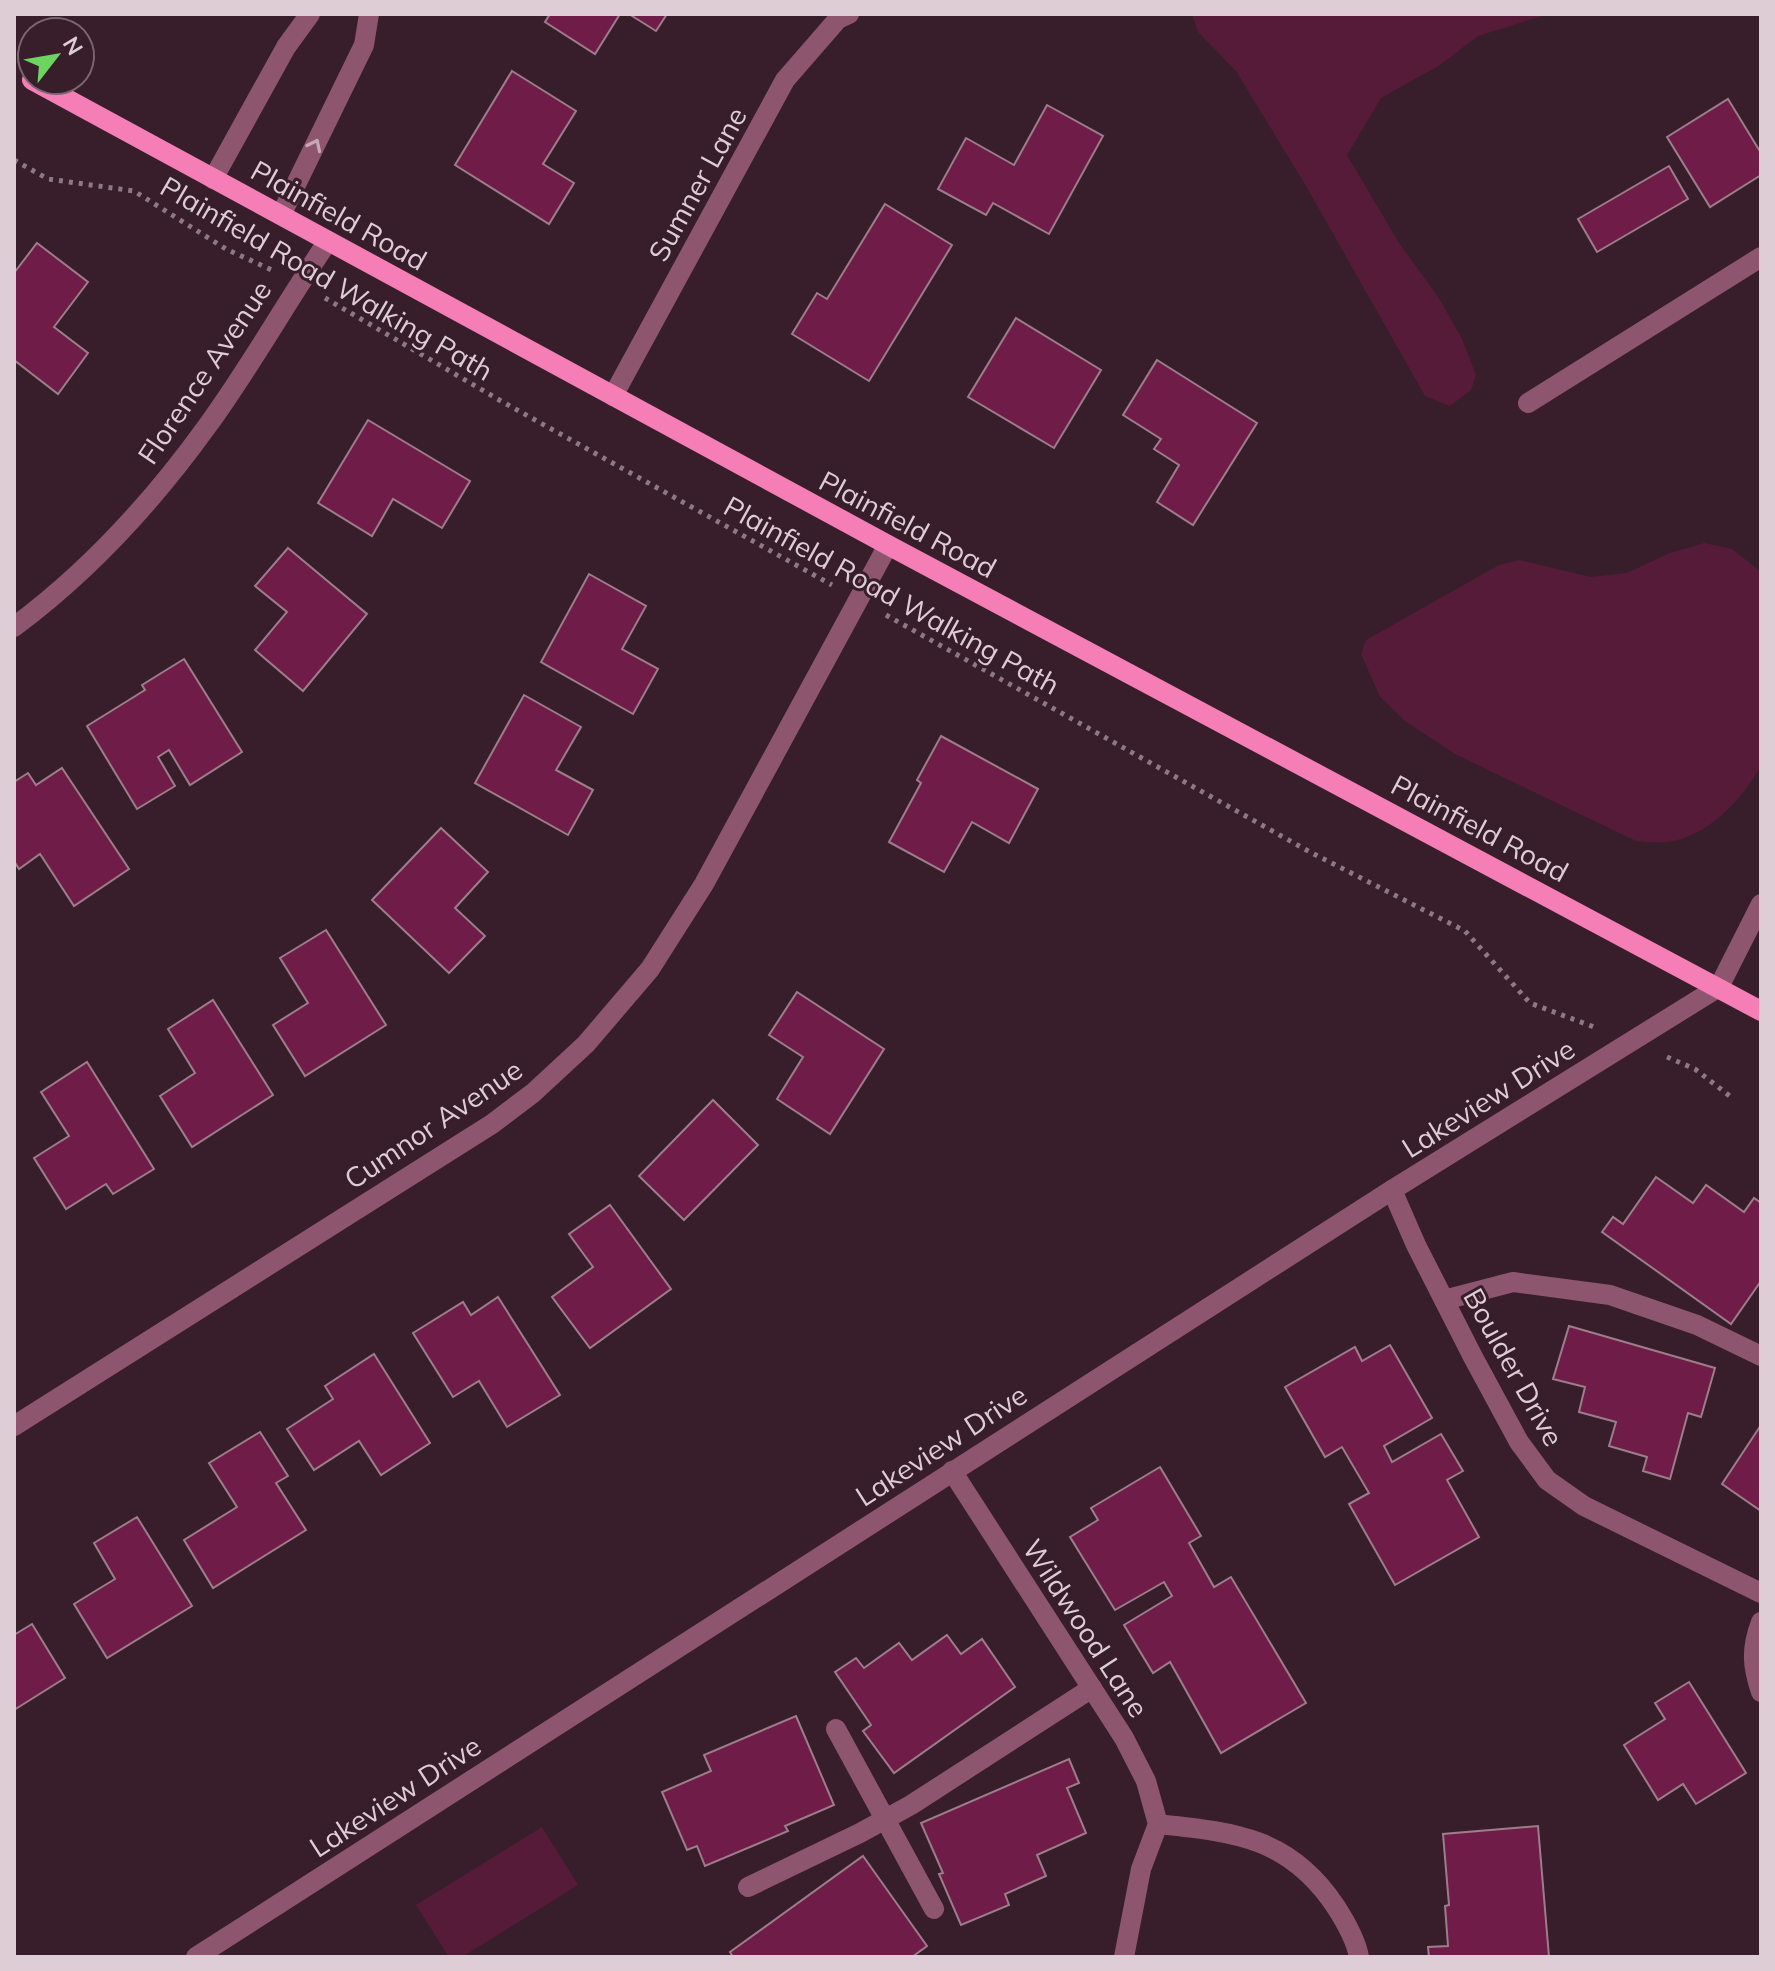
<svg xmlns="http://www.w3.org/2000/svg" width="1775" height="1971" viewBox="0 0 1775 1971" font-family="Mulish,sans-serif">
<rect width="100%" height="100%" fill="#371e2a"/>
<g fill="#571b3a">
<path d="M1192,14H1548L1478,36L1440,65L1381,98L1347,155L1399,243L1439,298L1462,339L1476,375L1471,390L1450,406L1425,396L1306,186L1236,71L1198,32Z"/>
<path d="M1704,543L1732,549L1761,572V766C1741,800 1708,837 1667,842C1657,843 1646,842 1636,841L1455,754L1405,721L1380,697L1361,654L1366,640L1499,565L1519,560L1591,577L1627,573L1670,553Z"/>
<path d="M542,1827L578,1885L462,1957H449L416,1905Z"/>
</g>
<g fill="#6f1c49" stroke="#9d7d8a" stroke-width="2">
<path d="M550,14H620L595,54L545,22Z"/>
<path d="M629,14H667L656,31Z"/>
<path d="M512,71L576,111L543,164L574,183L549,224L455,165Z"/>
<path d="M1728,99L1761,153V175L1710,207L1667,137Z"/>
<path d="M1047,105L1103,136L1049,234L993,203L986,215L938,189L966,138L1014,165Z"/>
<path d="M1669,166L1688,199L1597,252L1578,219Z"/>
<path d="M885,204L952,245L869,381L792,334L817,293L827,299Z"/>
<path d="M37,243L88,282L54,327L88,353L58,394L14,360V273Z"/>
<path d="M1016,318L1101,370L1054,448L968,397Z"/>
<path d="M1157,360L1257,423L1193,525L1157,502L1179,465L1154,449L1161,439L1123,415Z"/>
<path d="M368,420L470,481L442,528L393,499L372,536L318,503Z"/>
<path d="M288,548L367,614L303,691L255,650L287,612L255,586Z"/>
<path d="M589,574L646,606L622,649L658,669L633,714L541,662Z"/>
<path d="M184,659L242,752L190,785L169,750L158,757L175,786L137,809L87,726L145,690L142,685Z"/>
<path d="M524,695L581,727L556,770L593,790L568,835L475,783Z"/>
<path d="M941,736L1038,789L1009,843L972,822L944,872L889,842L921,783L917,780Z"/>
<path d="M62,768L129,869L74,906L40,854L19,869L14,861V782L28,773L36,785Z"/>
<path d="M441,828L488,872L455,908L485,936L449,973L372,900Z"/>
<path d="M326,930L386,1025L305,1076L273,1025L308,1003L280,958Z"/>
<path d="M797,992L884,1049L830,1134L777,1099L803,1057L769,1035Z"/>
<path d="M213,1000L273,1095L192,1147L160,1096L195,1073L168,1029Z"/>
<path d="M87,1062L154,1169L113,1194L106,1184L66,1209L34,1158L69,1136L41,1092Z"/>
<path d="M713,1100L758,1145L684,1220L639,1176Z"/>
<path d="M1656,1177L1693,1203L1706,1185L1744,1212L1754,1198L1761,1203V1281L1731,1324L1602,1232L1613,1217L1623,1224Z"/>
<path d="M610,1205L671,1289L590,1348L552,1297L593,1267L569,1234Z"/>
<path d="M498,1297L560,1395L507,1427L479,1381L453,1397L413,1333L463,1302L471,1315Z"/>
<path d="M1569,1326L1715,1368L1701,1417L1688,1413L1670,1479L1643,1471L1647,1457L1609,1446L1616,1422L1579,1412L1585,1387L1553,1379Z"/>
<path d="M1390,1345L1432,1418L1384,1446L1392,1462L1441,1434L1463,1471L1447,1480L1479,1537L1395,1585L1349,1504L1369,1493L1342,1447L1325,1457L1285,1387L1355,1347L1362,1361Z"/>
<path d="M374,1354L430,1443L381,1475L359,1441L314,1470L287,1429L333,1399L325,1386Z"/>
<path d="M1761,1425V1511L1722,1484Z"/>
<path d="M260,1432L288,1476L276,1483L306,1530L213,1588L184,1540L237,1507L209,1463Z"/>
<path d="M1160,1467L1201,1536L1189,1543L1214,1587L1231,1577L1306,1703L1221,1753L1170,1662L1153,1673L1124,1625L1172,1596L1164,1582L1115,1610L1070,1537L1098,1520L1091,1508Z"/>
<path d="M137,1517L192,1606L107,1658L74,1604L115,1579L94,1543Z"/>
<path d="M32,1624L65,1678L14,1710V1635Z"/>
<path d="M947,1635L961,1654L982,1639L1015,1687L894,1773L863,1731L871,1725L835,1672L856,1658L864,1668L899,1643L912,1660Z"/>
<path d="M1689,1682L1746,1773L1696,1804L1683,1784L1658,1800L1624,1745L1665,1719L1655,1703Z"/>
<path d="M796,1716L834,1805L785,1826L788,1831L705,1866L697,1846L687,1850L662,1792L711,1771L704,1755Z"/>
<path d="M1069,1759L1079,1783L1067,1788L1086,1833L1037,1855L1046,1876L1005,1894L1009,1905L961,1925L939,1874L943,1873L921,1823Z"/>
<path d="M1538,1826L1549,1957H1429L1428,1947L1448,1946L1445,1906L1449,1905L1443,1834Z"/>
<path d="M863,1856L927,1946L912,1957H733L730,1952Z"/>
</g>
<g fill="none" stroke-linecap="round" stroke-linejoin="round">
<g stroke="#8e7982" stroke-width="5" stroke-dasharray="4 6" stroke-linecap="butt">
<path d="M14,160L48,179L134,191L226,249L274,271"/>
<path d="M325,298L501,401L832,585"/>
<path d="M886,615L1310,852L1465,931L1530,1003L1594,1027"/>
<path d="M1667,1057L1695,1069L1731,1097"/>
</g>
<g stroke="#8e556f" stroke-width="20">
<path d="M213,179L286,47L310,14"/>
<path d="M281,215L364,45L369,14"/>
<path d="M613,396L785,80L838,19L849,14"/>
<path d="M1528,403L1761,257"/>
<path d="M14,627C88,572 154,500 208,425C251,366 287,301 328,241"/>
<path d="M1392,1190L1416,1245L1473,1357L1519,1442L1547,1480L1584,1506L1761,1593"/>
<path d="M1444,1300L1513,1282L1610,1295L1697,1325L1761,1356"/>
<path d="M14,1426L492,1124L533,1093L586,1044L650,969L704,884L888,545"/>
<path d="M952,1471L1124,1738L1146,1781L1158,1824L1141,1869L1124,1957"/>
<path d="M1761,1622C1751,1648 1752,1666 1761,1692"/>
<path d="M836,1729L934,1909"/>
<path d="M1158,1824C1234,1832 1290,1837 1336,1907C1345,1921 1356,1940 1359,1957"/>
<path d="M748,1887L860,1833L911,1805L1092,1688"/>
<path d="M196,1957L1392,1190L1719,987L1761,904"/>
</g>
<path stroke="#f57eb7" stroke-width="20" d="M32,80L888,545L1761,1011"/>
</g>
<defs><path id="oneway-chevron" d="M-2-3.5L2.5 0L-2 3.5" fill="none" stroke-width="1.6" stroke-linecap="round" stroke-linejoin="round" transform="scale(2)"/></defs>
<use stroke="#c6a9b6" href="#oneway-chevron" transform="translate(315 145) rotate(-64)"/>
<g text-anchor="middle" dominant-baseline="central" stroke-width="6" stroke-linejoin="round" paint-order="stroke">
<g font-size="28" fill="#decdd4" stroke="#371e2a">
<text transform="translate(697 184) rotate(-61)">Sumner Lane</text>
<text transform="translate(339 215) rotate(29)">Plainfield Road</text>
<text transform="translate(327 278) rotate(30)">Plainfield Road Walking Path</text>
<text transform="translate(204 372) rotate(-56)">Florence Avenue</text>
<text transform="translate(908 524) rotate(28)">Plainfield Road</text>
<text transform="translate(892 595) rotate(29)">Plainfield Road Walking Path</text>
<text transform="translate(1480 828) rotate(28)">Plainfield Road</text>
<text transform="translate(1488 1098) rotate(-32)">Lakeview Drive</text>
<text transform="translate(433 1124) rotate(-34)">Cumnor Avenue</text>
<text transform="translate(1514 1367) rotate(61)">Boulder Drive</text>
<text transform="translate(941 1445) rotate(-33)">Lakeview Drive</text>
<text transform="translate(1086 1628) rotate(57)">Wildwood Lane</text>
<text transform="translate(395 1796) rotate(-33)">Lakeview Drive</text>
</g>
</g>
<rect width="1775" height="1971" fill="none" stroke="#decdd4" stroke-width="32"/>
<g transform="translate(56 56) rotate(59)"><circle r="38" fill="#371e2a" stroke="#7a646e" stroke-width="2"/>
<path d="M0-6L14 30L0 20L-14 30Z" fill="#6dd361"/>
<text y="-12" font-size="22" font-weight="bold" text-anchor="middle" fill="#decdd4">N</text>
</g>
</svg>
